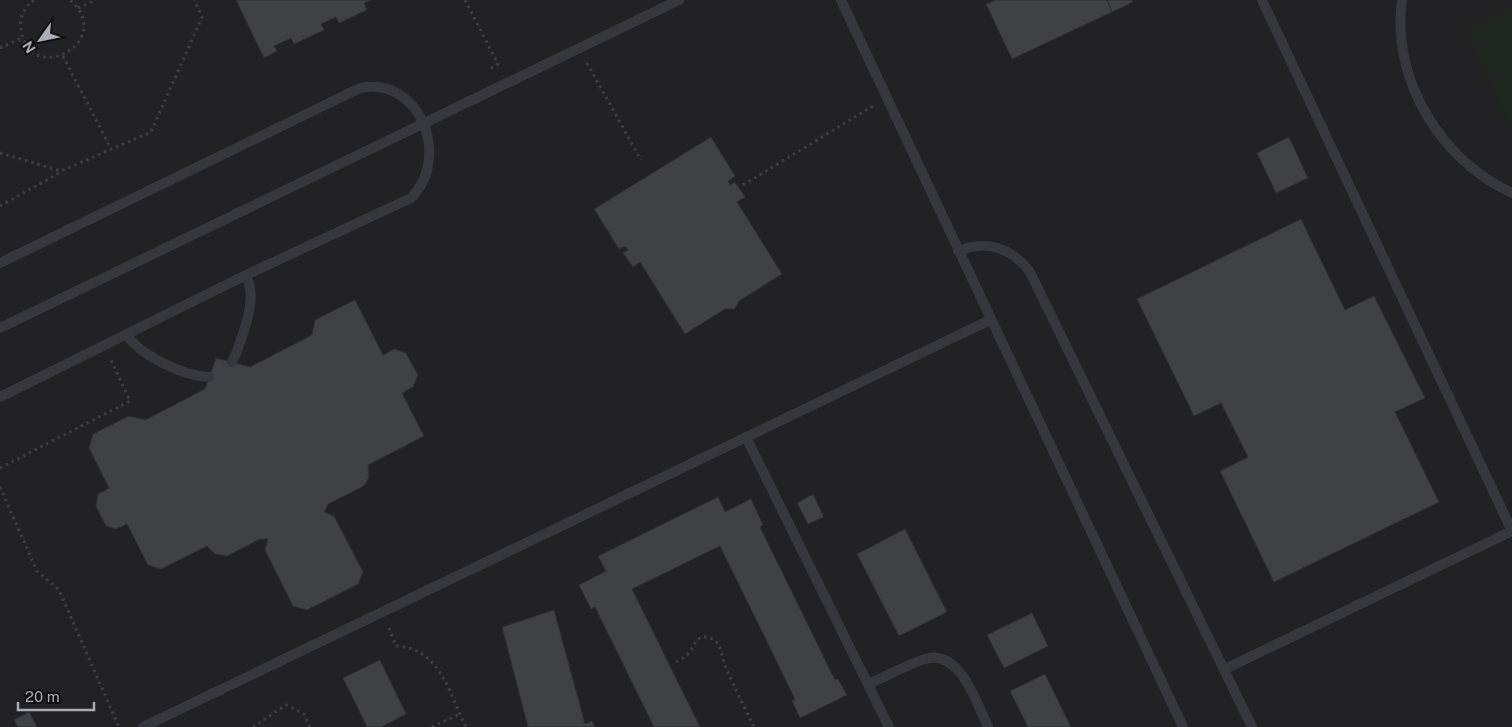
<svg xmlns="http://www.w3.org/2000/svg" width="1512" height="727" viewBox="0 0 1512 727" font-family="'Public Sans',sans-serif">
<rect width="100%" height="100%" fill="#161618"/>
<rect fill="#222225" x="0" y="0" width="1512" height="727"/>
<path fill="#1e261f" d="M1512,6V128L1464,30Z"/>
<g fill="#404145" stroke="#303034">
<path d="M236,0H371L364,3L367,10L339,23L336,17L321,24L324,30L294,44L291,38L274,46L277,51L264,58Z"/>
<path d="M996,0H1107L1112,12L1012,59L986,4Z"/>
<path d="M1107,0H1132L1133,2L1112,12Z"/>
<path d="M711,137L735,176L728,181L730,185L735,182L745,197L737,202L782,274L739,301L735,309H725L685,334L640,262L633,267L623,253L628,250L625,246L619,249L594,209Z"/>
<path d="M1289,137L1308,178L1276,193L1257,153Z"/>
<path d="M1301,219L1345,310L1374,296L1425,398L1395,412L1439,502L1274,582L1220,471L1248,457L1221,403L1194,416L1137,299Z"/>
<path d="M355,300L383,355L394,349L406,353L418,375L413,387L402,393L424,436L368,465L369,477L366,483L362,487L328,504L324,512L334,516L363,572L358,584L307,610L293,606L265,550L268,539H260L227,556L215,554L207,546L161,569L148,565L127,524L116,529L106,526L96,506L98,494L109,488L89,448L93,434L129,416L145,420L205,389L216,358L250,367L312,335L315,320Z"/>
<path d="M813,494L824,517L808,524L797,503Z"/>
<path d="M718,497L725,512L751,499L763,525L760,527L835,680L838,679L847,695L800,718L792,701L795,699L720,546L632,589L700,727H654L595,607L591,609L579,585L606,571L598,556Z"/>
<path d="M905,529L947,612L899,636L857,554Z"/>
<path d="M554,610L585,724L592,721L595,727H528L502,627Z"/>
<path d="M1032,613L1048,646L1004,668L987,635Z"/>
<path d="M380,660L406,714L381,727H367L343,678Z"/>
<path d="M1045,674L1071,727H1028L1010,691Z"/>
<path d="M29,712L37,727H18L14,720Z"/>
</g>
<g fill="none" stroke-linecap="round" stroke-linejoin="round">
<g stroke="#3d3f44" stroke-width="3" stroke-dasharray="2.5 4" stroke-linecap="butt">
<path d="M34,0C24,7 19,18 21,30C31,89 117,40 70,0"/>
<path d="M465,0L498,64L490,69"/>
<path d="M78,8L96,0"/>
<path d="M0,48L22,38"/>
<path d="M63,56L111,149"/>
<path d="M587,63L641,160"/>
<path d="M0,153L61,171L151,132L202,17L194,0"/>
<path d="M743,185L873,106"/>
<path d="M0,206L61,172"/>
<path d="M0,468L130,401L111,360"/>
<path d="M0,487L37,571L59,590L119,727"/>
<path d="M389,628L396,646C440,648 449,693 466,727"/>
<path d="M676,662C679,660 684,658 687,655C697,645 694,631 715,640L719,645L727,671L754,727"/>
<path d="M253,727L286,705L304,714L310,727"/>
<path d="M432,727L460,714"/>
</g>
<g stroke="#37383d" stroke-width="10">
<path d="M841,0L1183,727"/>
<path d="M1262,0L1512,531"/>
<path d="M1402,0C1391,79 1441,161 1512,193"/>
<path d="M958,251C986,240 1011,247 1030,272L1252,727"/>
<path d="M0,263L360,88C421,76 451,158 411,198L246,275L0,397"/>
<path d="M0,328L679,0"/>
<path d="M127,335C141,356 184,376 209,377"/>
<path d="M232,362L236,354C244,330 258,300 246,275"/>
<path d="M746,437L889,727"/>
<path d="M1225,669L1512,531"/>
<path d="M868,684C887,676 906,665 925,659C960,648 977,704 988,727"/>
<path d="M143,727L990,320"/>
</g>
</g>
<g transform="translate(40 40) rotate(237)" stroke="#111113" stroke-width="4" paint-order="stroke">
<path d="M0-4L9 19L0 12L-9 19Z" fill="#a8adb8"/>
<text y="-8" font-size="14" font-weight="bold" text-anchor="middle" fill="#a8adb8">N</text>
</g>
<path d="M18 702v8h76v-8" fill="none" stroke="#a8adb8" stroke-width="2.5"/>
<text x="25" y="702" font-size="15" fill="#a8adb8" stroke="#111113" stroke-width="4" paint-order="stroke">20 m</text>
</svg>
